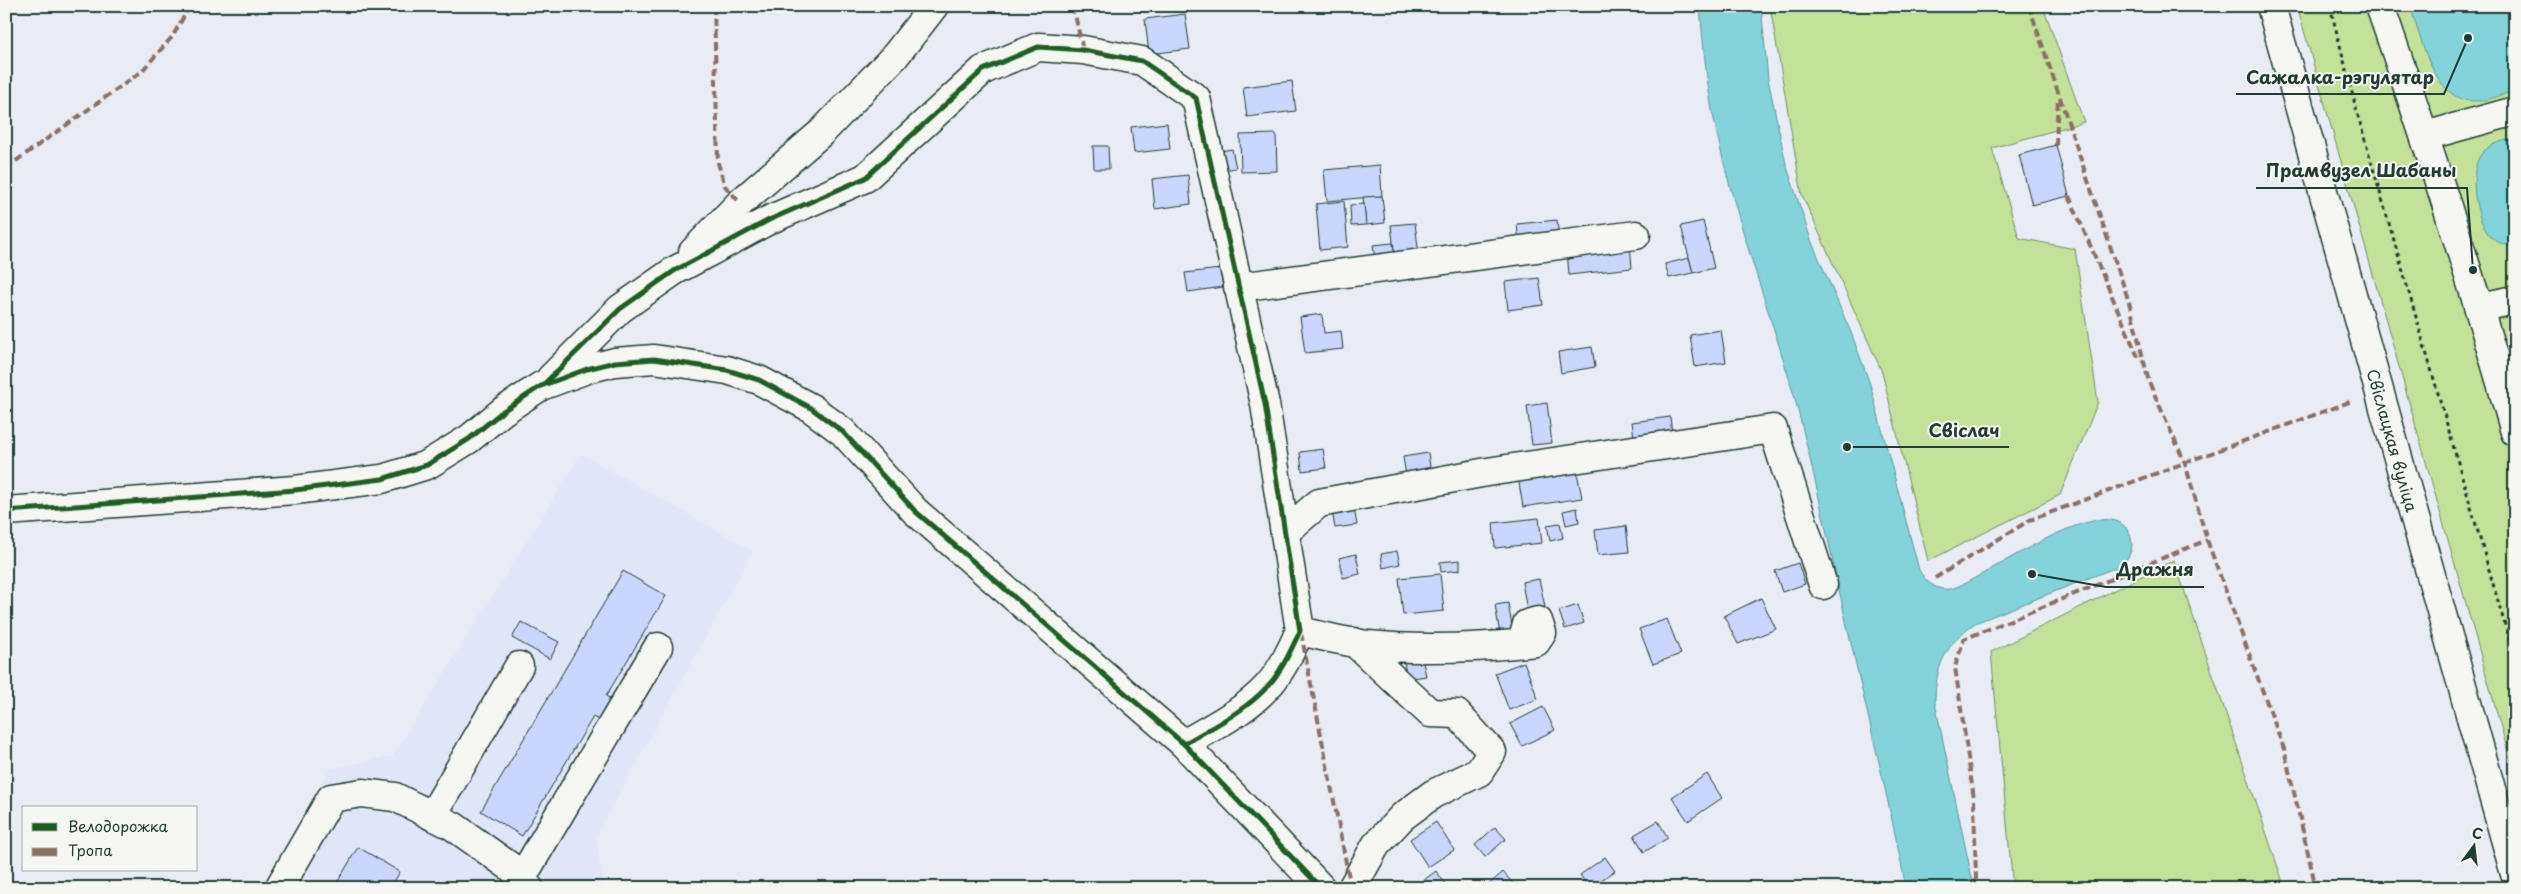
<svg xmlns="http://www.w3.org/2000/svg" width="2521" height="894" viewBox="0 0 2521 894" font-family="'Playpen Sans',sans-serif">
<rect width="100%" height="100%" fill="#e9ecf5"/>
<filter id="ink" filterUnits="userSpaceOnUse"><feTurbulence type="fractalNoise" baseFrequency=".02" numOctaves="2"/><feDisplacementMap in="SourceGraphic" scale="10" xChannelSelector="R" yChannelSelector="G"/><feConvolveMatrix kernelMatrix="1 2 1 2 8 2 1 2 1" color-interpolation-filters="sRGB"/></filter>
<g filter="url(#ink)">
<path fill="#e0e5f7" d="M581,454L753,551L596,836L603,888H260L330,769L393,756Z"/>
<g fill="#c3e199" stroke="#718f66">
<path d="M1770,6H2043L2084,122L1992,148L2019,238L2075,249L2098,402L2060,495L1928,561L1882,372L1802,195Z"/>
<path d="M2297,6H2515V773L2508,752Z"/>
<path d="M2174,560L2285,888H2013L1991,652Z"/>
</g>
<g fill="#82d4da" stroke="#5a9898">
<path d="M1700,6H1761L1768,79L1786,164L1811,240L1852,335L1870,384L1919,570C1925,581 1936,591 1950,589C1981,583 2115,478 2131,538C2134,549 2129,557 2122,565L1975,623C1945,644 1935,667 1935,703L1974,888H1906C1889,800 1867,713 1847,626C1830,550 1815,474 1795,399C1768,304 1732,211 1713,115C1706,79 1703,43 1700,6Z"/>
<path d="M2410,6H2515V90C2502,95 2488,101 2474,101C2434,102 2421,37 2410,6Z"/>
<path d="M2515,137V246C2506,246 2497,243 2490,236C2475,220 2467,168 2483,152C2492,143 2504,141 2515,137Z"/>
</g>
<g fill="#cad6fd" stroke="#1f3d34">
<path d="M1185,14L1190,49L1149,54L1145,19Z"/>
<path d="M1292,81L1296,111L1247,117L1243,87Z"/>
<path d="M1167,123L1170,149L1134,153L1131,127Z"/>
<path d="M1276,134L1277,171L1241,172L1240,135Z"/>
<path d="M2056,145L2069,196L2032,205L2019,155Z"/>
<path d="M1093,146H1108L1109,169H1094Z"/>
<path d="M1232,149L1236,168L1223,170L1220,151Z"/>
<path d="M1380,165L1382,196L1327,201L1324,170Z"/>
<path d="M1188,175L1191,204L1155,209L1152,179Z"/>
<path d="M1382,196L1385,223L1366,225L1363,197Z"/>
<path d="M1344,201L1348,247L1320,250L1316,204Z"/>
<path d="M1364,204L1366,225L1351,226L1350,205Z"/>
<path d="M1557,220L1559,239L1519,243L1517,224Z"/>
<path d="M1703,221L1714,268L1693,273L1681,226Z"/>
<path d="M1415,223L1419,255L1395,258L1391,225Z"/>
<path d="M1393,243L1395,258L1375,260L1373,245Z"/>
<path d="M1630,243L1632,268L1569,275L1567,250Z"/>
<path d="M1689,258L1693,273L1669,278L1665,264Z"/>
<path d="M1220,269L1223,287L1188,292L1185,273Z"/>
<path d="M1539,278L1543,305L1508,310L1505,282Z"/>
<path d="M1322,314L1324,333L1341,331L1343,349L1305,353L1300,317Z"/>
<path d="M1721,330L1726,362L1695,367L1690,335Z"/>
<path d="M1592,347L1595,367L1561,373L1558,352Z"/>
<path d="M1547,403L1552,443L1532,445L1527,406Z"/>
<path d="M1670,417L1673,441L1635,446L1632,422Z"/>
<path d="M1323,449L1326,468L1302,471L1300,452Z"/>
<path d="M1428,453L1432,479L1407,482L1403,457Z"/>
<path d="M1576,467L1582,498L1523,507L1518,477Z"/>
<path d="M1354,508L1357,525L1335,528L1332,511Z"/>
<path d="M1577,508L1579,522L1566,525L1563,511Z"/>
<path d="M1539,518L1542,543L1495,548L1493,523Z"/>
<path d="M1560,523L1563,538L1550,541L1547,525Z"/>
<path d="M1626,526L1629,552L1598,555L1595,530Z"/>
<path d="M1397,551L1400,564L1383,568L1381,554Z"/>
<path d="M1356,554L1360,574L1343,578L1339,558Z"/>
<path d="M1460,560V570L1441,572L1440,562Z"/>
<path d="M1798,563L1805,584L1782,592L1775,571Z"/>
<path d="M623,571L666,596L606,696L619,704L607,725L593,717L522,836L481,811Z"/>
<path d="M1440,574L1444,611L1403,615L1399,578Z"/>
<path d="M1539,579L1545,607L1527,611L1522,582Z"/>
<path d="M1761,598L1776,629L1738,644L1724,616Z"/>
<path d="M1508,603L1513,632L1500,634L1495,605Z"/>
<path d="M1578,605L1584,623L1565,629L1559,611Z"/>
<path d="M1667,619L1681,654L1653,664L1639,629Z"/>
<path d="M521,622L559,642L550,659L512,638Z"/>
<path d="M1421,653L1426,676L1407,679L1403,656Z"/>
<path d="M1524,662L1538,699L1509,710L1495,673Z"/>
<path d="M1543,707L1555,730L1522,746L1510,724Z"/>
<path d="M1707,774L1722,798L1688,821L1672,797Z"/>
<path d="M1658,821L1668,838L1644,852L1634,835Z"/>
<path d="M1436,822L1454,850L1428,867L1410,839Z"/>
<path d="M1495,827L1506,839L1485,857L1475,845Z"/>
<path d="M358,847L400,872L390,888H334Z"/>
<path d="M1605,857L1615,871L1589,888L1580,875Z"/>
<path d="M1436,871L1445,883L1439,888H1418L1416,886Z"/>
<path d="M1503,872L1517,888H1485Z"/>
</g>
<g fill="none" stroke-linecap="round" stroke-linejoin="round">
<g stroke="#1f3d34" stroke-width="31">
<g id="minor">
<path d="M2380,6C2429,147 2475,289 2515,432"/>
<path d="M2425,136L2515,111"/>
<path d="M693,252L740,203L822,132L895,56L934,6"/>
<path d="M1238,287L1636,235"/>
<path d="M2480,307L2515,300"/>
<path d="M551,378L620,309L674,271L769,220L865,178L983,70L1038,47L1083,50L1142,61L1196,98L1265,404L1300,631C1291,650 1282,671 1267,687C1244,712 1212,727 1184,744"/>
<path d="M6,511L295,490L382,479L427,465L469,439L503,411L541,386L587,369L615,362L654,359L727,370L759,380L811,408L843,432L915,511L1184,744L1321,888"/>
<path d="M1285,532L1319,503L1487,472L1773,429L1823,585"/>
<path d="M1300,631C1322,636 1345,642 1368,645C1425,651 1480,648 1536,642L1542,633L1538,621L1527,624L1522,643"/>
<path d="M432,816L519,666"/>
<path d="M521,879L658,647"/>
<path d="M279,888L331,798L362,793L395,797L453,826L512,868L529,888"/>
<path d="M1352,888L1376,845L1402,817L1433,794L1479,772L1492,752L1457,714L1430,713L1354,642"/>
</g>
</g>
<g stroke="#1f3d34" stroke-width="31">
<g id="major">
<path id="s1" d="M2271,6L2515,874"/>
</g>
</g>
<path stroke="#1f3d34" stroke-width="3" stroke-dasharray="4 4" stroke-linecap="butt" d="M2330,6L2358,116L2515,660"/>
<use href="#minor" stroke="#f6f6f2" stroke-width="28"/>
<use href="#major" stroke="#f6f6f2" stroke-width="28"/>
<g stroke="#8d6e63" stroke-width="4" stroke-dasharray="8 4" stroke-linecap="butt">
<path d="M714,6L718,163L725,186L740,203"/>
<path d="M1073,6L1083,50"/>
<path d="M2029,6L2129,302L2149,382L2185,463L2207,540L2284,749L2316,888"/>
<path d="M2056,145L2058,97"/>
<path d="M6,168L141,72L172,37L190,6"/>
<path d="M2069,196L2138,357"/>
<path d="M1935,578L2030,520L2352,401"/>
<path d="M1301,633L1351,888"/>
<path d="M1976,880L1974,799L1955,667L1964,639L2207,540"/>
</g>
<g stroke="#f6f6f2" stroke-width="8">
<g id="cycleway">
<path d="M546,382L620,309L674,271L769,220L865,178L983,70L1038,47L1083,50L1142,61L1196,98L1265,404L1300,631C1291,650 1282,671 1267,687C1244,712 1212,727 1184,744"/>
<path d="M6,511L295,490L382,479L427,465L469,439L503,411L541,386L587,369L615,362L654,359L727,370L759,380L811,408L843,432L915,511L1184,744L1321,888"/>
</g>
</g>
<use href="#cycleway" stroke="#1b5e20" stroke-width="5"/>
</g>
</g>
<g text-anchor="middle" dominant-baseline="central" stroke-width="4" stroke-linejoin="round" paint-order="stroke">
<g font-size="16" fill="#1f3d34" stroke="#f6f6f2">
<text stroke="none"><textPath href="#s1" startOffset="451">Свіслацкая вуліца</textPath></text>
</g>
</g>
<path fill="none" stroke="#1f3d34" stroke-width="2" d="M2468 38L2444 94H2236M2473 270L2467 188H2256M1847 447L1918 447H2009M2032 574L2106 587H2204"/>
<g fill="#1f3d34" stroke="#f6f6f2" stroke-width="2">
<circle cx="2468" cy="38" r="5"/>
<circle cx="2473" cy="270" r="5"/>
<circle cx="1847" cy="447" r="5"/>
<circle cx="2032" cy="574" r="5"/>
</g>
<g font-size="18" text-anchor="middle" font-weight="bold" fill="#1f3d34" stroke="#f6f6f2" stroke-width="4" stroke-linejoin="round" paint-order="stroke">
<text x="2340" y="84">Сажалка-рэгулятар</text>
<text x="2361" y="177">Прамвузел Шабаны</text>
<text x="1964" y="437">Свіслач</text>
<text x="2155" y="576">Дражня</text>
</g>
<rect width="2521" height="894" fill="none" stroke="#f6f6f2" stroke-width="25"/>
<rect x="12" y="12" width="2496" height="869" fill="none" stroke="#1f3d34" stroke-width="2" filter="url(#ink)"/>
<rect x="22" y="806" width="175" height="65" fill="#f6f6f2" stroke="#a0aca6"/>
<rect x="32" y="823" width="25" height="8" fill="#1b5e20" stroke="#a0aca6"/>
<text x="68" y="832" font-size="15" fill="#1f3d34">Велодорожка</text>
<rect x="32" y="848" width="25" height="8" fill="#8d6e63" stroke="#a0aca6"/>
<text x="68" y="856" font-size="15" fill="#1f3d34">Тропа</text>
<g transform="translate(2474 846) rotate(15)" stroke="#f6f6f2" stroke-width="4" paint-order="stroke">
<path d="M0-4L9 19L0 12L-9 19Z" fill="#1f3d34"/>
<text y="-8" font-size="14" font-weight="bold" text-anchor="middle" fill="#1f3d34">С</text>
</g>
</svg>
